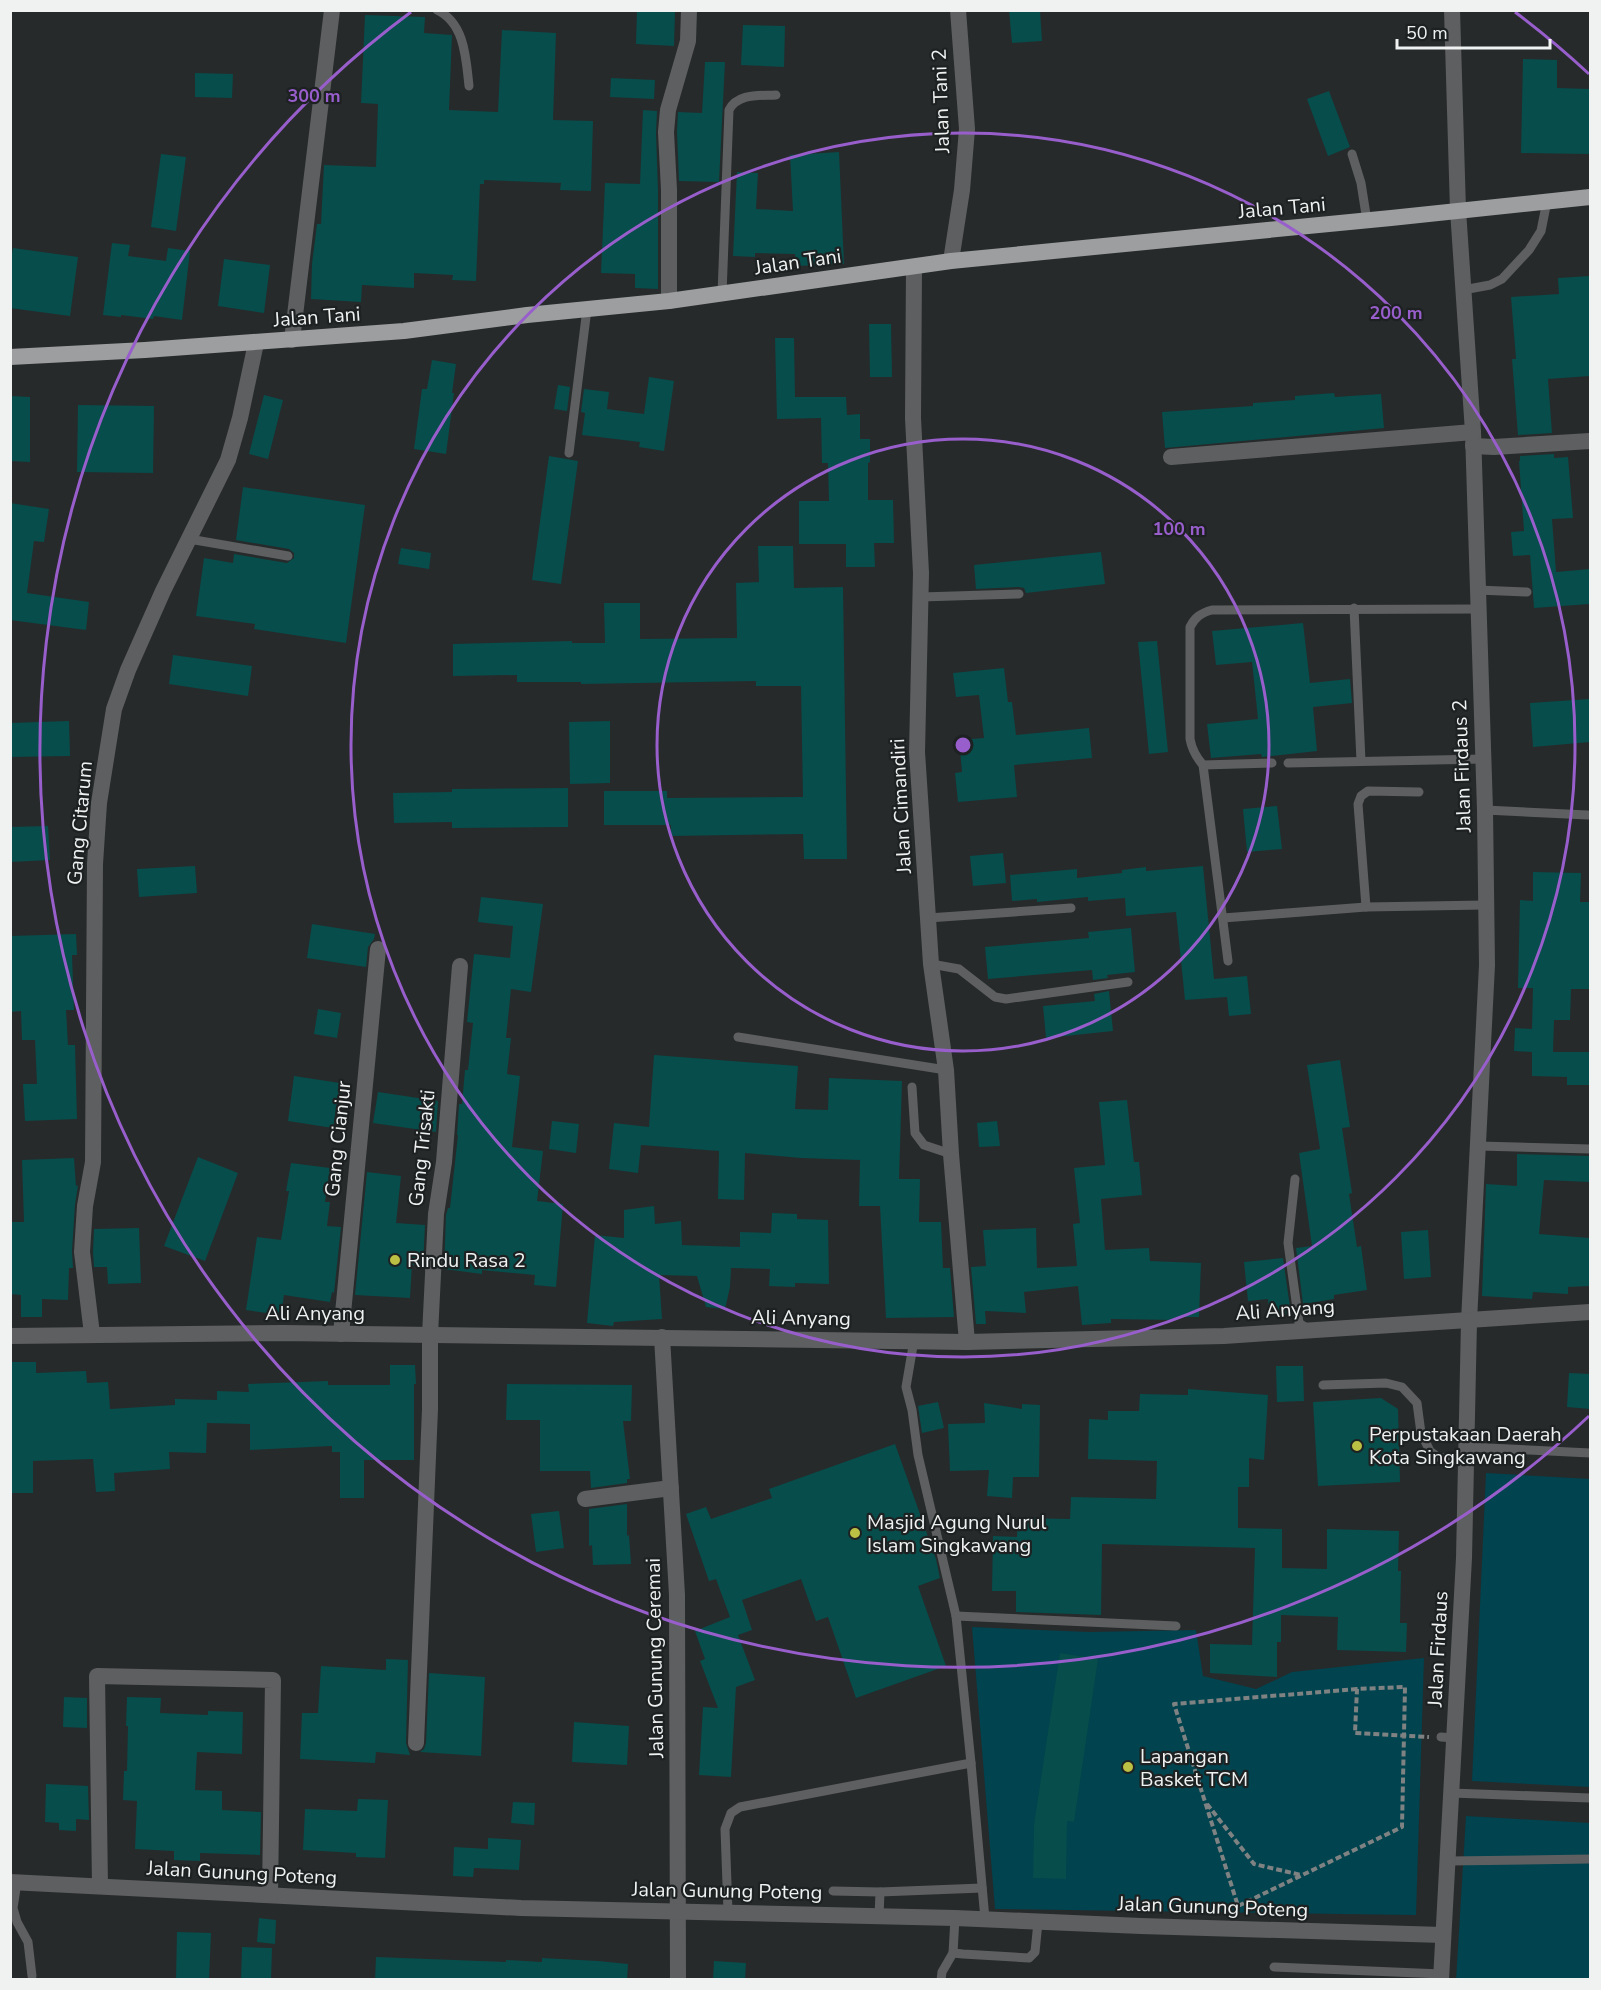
<svg xmlns="http://www.w3.org/2000/svg" width="1601" height="1990" viewBox="0 0 1601 1990" font-family="'Nunito Sans',sans-serif">
<rect width="100%" height="100%" fill="#272a2b"/>
<g fill="#01434e">
<path d="M1486,1473L1590,1479V1787L1472,1781Z"/>
<path d="M972,1627L1089,1632L1196,1630L1203,1676L1256,1689L1292,1672L1424,1658L1416,1915L995,1909Z"/>
<path d="M1466,1816L1590,1823V1979L1456,1980Z"/>
</g>
<g fill="#074d4b">
<path d="M637,10H675L674,46L636,44Z"/>
<path d="M1009,10H1040L1042,41L1012,43Z"/>
<path d="M365,15L425,17L424,33L452,35L449,110L498,112L502,30L556,33L553,120L593,121L591,191L560,190L561,183L484,180V184H480L476,281L452,280L453,275L414,273V288L362,285L361,302L311,299L312,264L317,224H321L324,165L376,167L378,104L361,103Z"/>
<path d="M743,25L785,26L784,67L741,65Z"/>
<path d="M1523,59L1557,60V88L1590,89V154L1521,153Z"/>
<path d="M705,62H725L719,182L679,181L677,132L678,112L702,113Z"/>
<path d="M195,73L233,74L232,98L195,97Z"/>
<path d="M611,78L655,80L654,99L610,97Z"/>
<path d="M1329,91L1350,147L1328,156L1307,99Z"/>
<path d="M643,110L657,111L656,133L658,190V289L635,288V274L601,273L605,183L640,184Z"/>
<path d="M839,152L844,264L796,266L795,254L755,253V257L733,256L737,172L758,173L756,209L793,211L790,155Z"/>
<path d="M161,154L186,157L176,231L151,227Z"/>
<path d="M112,243L130,245L128,256L166,261L168,248L190,251L182,320L154,316L153,319L121,315V317L103,315Z"/>
<path d="M13,248L78,257L70,316L10,308V263Z"/>
<path d="M224,259L270,265L264,313L218,306Z"/>
<path d="M1590,276V376L1548,379L1552,433L1518,435L1512,359H1516L1511,297L1559,294L1558,278Z"/>
<path d="M869,324H891L892,377H870Z"/>
<path d="M775,338H794L795,397H846L847,415L860,414V439H870V462L868,463V500H893L894,543H874L875,567H846V544H799V501H829L828,463H822L821,418L777,419Z"/>
<path d="M432,360L456,364L452,393H454L446,454L414,449L422,389H427Z"/>
<path d="M649,377L674,381L664,451L639,447L640,442L582,435L585,413L581,412L584,389L609,392L607,409L644,414Z"/>
<path d="M558,385L570,387L567,411L554,409Z"/>
<path d="M1334,393L1335,397L1381,394L1384,428L1165,448L1162,412L1253,406V403L1295,400V396Z"/>
<path d="M264,395L283,400L268,459L249,454Z"/>
<path d="M10,396L30,397V462L10,461Z"/>
<path d="M78,405L154,406L153,473L77,472Z"/>
<path d="M1554,454V458L1568,457L1573,518L1552,519L1556,572L1590,569V604L1534,608L1530,555L1513,556L1511,532L1524,531L1519,461H1520V456Z"/>
<path d="M549,456L578,461L561,584L532,580Z"/>
<path d="M243,487L365,505L346,643L254,629L255,624L196,616L204,558L233,563L234,554L287,563L294,558V553L289,549L236,540Z"/>
<path d="M10,503L49,509L44,542L34,541L27,593L89,602L86,630L10,620Z"/>
<path d="M758,546H793L794,588L843,587L847,859H804L803,834L671,836V825H604V791H667V798L803,797L801,686H756V681L581,684V682H517V675L453,676V644L572,641V643H605L604,603H640V639L737,638L736,583L759,582Z"/>
<path d="M401,548L431,553L429,569L398,564Z"/>
<path d="M1101,552L1105,584L1026,593L1024,588L1019,587L976,589L974,565Z"/>
<path d="M1303,623L1310,683L1350,679L1352,703L1313,707L1317,751L1262,757L1261,754L1211,758L1207,724L1258,719L1252,662L1216,665L1212,631Z"/>
<path d="M1157,641L1168,752L1149,754L1138,642Z"/>
<path d="M173,655L252,666L248,696L169,684Z"/>
<path d="M1004,668L1008,702H1012L1016,735L1089,728L1092,758L1014,765L1017,797L958,802L955,773L962,772L959,740L984,738L979,695L956,697L953,673Z"/>
<path d="M1590,699V742L1533,747L1530,703Z"/>
<path d="M69,721L70,756L10,757V723Z"/>
<path d="M610,721V783L570,784L569,722Z"/>
<path d="M568,788V827L452,828V822L394,823L393,793L452,792V789Z"/>
<path d="M1277,806L1282,849L1247,852L1243,809Z"/>
<path d="M48,826L50,860L10,862V827Z"/>
<path d="M1003,853L1006,883L973,886L970,856Z"/>
<path d="M195,866L197,893L139,897L137,869Z"/>
<path d="M1203,866L1214,979L1247,976L1251,1014L1229,1016L1227,997L1185,1000L1176,912L1126,916L1125,898L1088,901V897L1037,902V899L1012,901L1010,875L1077,869V878L1122,873V870L1146,867V871Z"/>
<path d="M1533,872L1581,873L1580,902H1590V989H1571L1570,1020H1554L1553,1052H1590V1085H1567V1077L1532,1076V1052L1514,1051L1515,1028L1532,1029L1533,988H1518L1520,900L1533,901Z"/>
<path d="M481,897L543,904L531,992L511,989L506,1038H511L507,1074L520,1076L512,1147L543,1151L537,1201L563,1204L556,1287L534,1285L535,1275L482,1270V1274L444,1269L446,1215L448,1208H450L458,1135H457L459,1104H462L465,1070H468L473,1023L467,1022L474,954L510,958L513,926L478,922Z"/>
<path d="M312,924L375,934L374,939L368,947L366,967L307,958Z"/>
<path d="M1131,928L1135,972L1107,975L1108,978L1093,980L1092,970L988,979L985,947L1089,938L1088,932Z"/>
<path d="M76,934L77,955H72L74,1010H66L68,1045H75L77,1119L25,1121L23,1084H37L35,1040H22L21,1011L10,1012V936Z"/>
<path d="M1109,991L1113,1031L1046,1038L1043,1006L1095,1001L1094,994Z"/>
<path d="M318,1009L341,1013L337,1038L314,1034Z"/>
<path d="M654,1055L798,1066L795,1109L828,1110L829,1078L902,1081L899,1179H920L919,1222H941L943,1268H950L954,1317L886,1318L880,1206H859L860,1160L801,1158L745,1153L744,1200L718,1199L719,1151L641,1145L638,1173L609,1169L614,1123L649,1127Z"/>
<path d="M1340,1060L1350,1127L1342,1128L1352,1193L1349,1194L1357,1247L1361,1246L1367,1290L1334,1295V1299L1303,1304L1296,1248L1312,1246L1299,1153L1320,1149L1307,1065Z"/>
<path d="M294,1076L340,1083L333,1128L288,1121Z"/>
<path d="M378,1092L438,1101L436,1132L373,1123Z"/>
<path d="M1127,1100L1134,1162H1139L1142,1195L1101,1199L1105,1250L1149,1248L1150,1261L1201,1263L1199,1317H1175V1320L1111,1319V1323L1082,1325L1078,1286L1024,1292L1026,1313L985,1311L986,1324H976L971,1267L986,1266L983,1230L1036,1228L1037,1268L1077,1266L1073,1224L1080,1223L1074,1168L1105,1165L1099,1102Z"/>
<path d="M552,1121L579,1124L576,1153L549,1149Z"/>
<path d="M997,1121L1000,1146L979,1147L977,1123Z"/>
<path d="M1517,1154L1590,1156V1182L1544,1180L1539,1234L1590,1238V1286L1568,1287V1294L1533,1292L1532,1299L1482,1296L1486,1184L1517,1186Z"/>
<path d="M198,1157L238,1173L205,1261L164,1246Z"/>
<path d="M74,1158L76,1186L78,1185L75,1205L72,1251L73,1268H69L68,1300L42,1299V1317H21V1295L10,1294V1222H24L22,1160Z"/>
<path d="M291,1163L330,1168L325,1202H330L327,1226L341,1227L334,1293L332,1292L330,1302L284,1295L281,1315L246,1310L257,1237L281,1240L289,1191H286Z"/>
<path d="M367,1172L401,1176L396,1223L425,1225L423,1266L412,1265L410,1298L355,1295Z"/>
<path d="M654,1206L655,1224L681,1221L682,1245L740,1247V1232L771,1233L772,1213L797,1214V1219L828,1220L829,1284L795,1283V1287L769,1286L770,1269L731,1268L730,1287L725,1309L706,1307L697,1276L659,1275L662,1319L614,1322L613,1326L587,1323L595,1235L624,1238V1210Z"/>
<path d="M139,1228L141,1283L108,1284L107,1267H94L93,1252L94,1229Z"/>
<path d="M1428,1230L1431,1277L1404,1279L1401,1232Z"/>
<path d="M1283,1258L1291,1314L1269,1316L1268,1299L1248,1301L1244,1262Z"/>
<path d="M11,1362H36V1373L86,1371L87,1383L108,1382L110,1409L175,1405V1399L217,1400V1391L249,1392L248,1384L328,1381V1385H390V1365H415L416,1384H414V1460H364V1498H340V1452H332V1446L250,1450V1424L207,1423L206,1453L169,1452L170,1469L114,1473L115,1491L96,1492L93,1459L33,1461V1493H10Z"/>
<path d="M1276,1366H1303L1304,1401L1277,1402Z"/>
<path d="M1569,1373L1590,1374V1409L1567,1407Z"/>
<path d="M507,1384L632,1385L631,1421H623L630,1479H627V1483L591,1488L590,1471H540V1420H506Z"/>
<path d="M1188,1389L1268,1395L1264,1460L1249,1458V1487H1238V1528L1282,1529V1568L1327,1569V1529L1399,1531L1398,1571H1401L1400,1623H1407L1406,1652L1337,1650L1338,1617L1281,1615V1642H1277V1677L1210,1673V1644L1252,1645L1255,1548L1102,1544L1101,1615L1016,1612V1591H992L993,1536L1017,1537L1018,1518L1070,1519L1071,1497L1156,1499L1157,1461L1088,1459L1089,1419L1108,1420V1411H1139L1140,1394L1188,1395Z"/>
<path d="M1381,1398L1398,1409L1400,1482L1318,1486L1313,1402Z"/>
<path d="M938,1402L944,1428L922,1433L918,1406Z"/>
<path d="M984,1403L1022,1409V1404L1040,1405L1039,1477H1013L1012,1498L987,1496L989,1470L950,1471L948,1424L985,1423Z"/>
<path d="M895,1444L936,1559L940,1578L918,1586L946,1666L856,1698L828,1617L816,1621L801,1579L742,1600L752,1630L738,1635L755,1680L736,1687L731,1777L699,1775L703,1707L718,1708L700,1661L705,1659L695,1631L730,1617L716,1579L709,1581L686,1514L706,1507L711,1519L772,1498L769,1489Z"/>
<path d="M627,1504V1536L629,1535L631,1564L593,1565L592,1545L589,1546V1509Z"/>
<path d="M559,1511L564,1548L536,1552L531,1514Z"/>
<path d="M1060,1653L1098,1659L1074,1822L1067,1821L1066,1879L1033,1878L1034,1825Z"/>
<path d="M386,1659L408,1660L406,1743L410,1755L376,1752L375,1763L300,1759L302,1713H318L321,1666L386,1670Z"/>
<path d="M429,1673L485,1677L481,1756L420,1752L424,1749L426,1743Z"/>
<path d="M64,1697L87,1698V1728L63,1727Z"/>
<path d="M127,1697L161,1698L160,1713L208,1715V1711L243,1712L242,1754L197,1752L195,1790L222,1791V1810L261,1812L260,1855L200,1853V1861L174,1860V1851L135,1849L137,1801L123,1800L124,1771H127L128,1726H126Z"/>
<path d="M574,1722L629,1726L627,1765L572,1762Z"/>
<path d="M46,1784L88,1786L89,1820L76,1819V1831L59,1830V1823L45,1822Z"/>
<path d="M358,1799L388,1800L385,1858L356,1857V1853L303,1850L305,1809L357,1811Z"/>
<path d="M513,1802L535,1803L534,1825L511,1823Z"/>
<path d="M488,1838L521,1840L519,1870L474,1868L473,1877L453,1876L454,1847L488,1849Z"/>
<path d="M259,1918L276,1920L275,1944L257,1942Z"/>
<path d="M177,1932L211,1933L209,1980H176Z"/>
<path d="M242,1947L272,1948L271,1980H241Z"/>
<path d="M376,1957L506,1962V1960L542,1962V1958L598,1961L628,1964L627,1980H375Z"/>
<path d="M714,1961L746,1963L745,1980H713Z"/>
</g>
<g fill="none" stroke-linecap="round" stroke-linejoin="round">
<g stroke="#7f8282" stroke-width="4" stroke-dasharray="6 3" stroke-linecap="butt">
<path d="M1357,1689L1174,1704L1238,1906L1402,1827L1405,1687L1357,1689L1355,1733L1429,1737"/>
<path d="M1207,1804L1254,1864L1301,1875"/>
</g>
<g stroke="#5e5f60" stroke-width="9">
<path d="M437,10C465,23 466,59 469,86"/>
<path d="M1352,154L1361,183L1367,221"/>
<path d="M1463,290L1490,285L1502,279L1529,250L1541,231L1547,201"/>
<path d="M722,294L729,110C738,93 759,96 776,95"/>
<path d="M569,453L587,309"/>
<path d="M189,539L288,556"/>
<path d="M1477,590L1527,592"/>
<path d="M921,597L1019,594"/>
<path d="M1354,608L1361,761"/>
<path d="M1288,763L1483,759"/>
<path d="M1203,765L1272,763"/>
<path d="M1485,810L1588,815"/>
<path d="M1366,907L1358,804L1361,796L1368,791L1419,792"/>
<path d="M928,918L1071,908"/>
<path d="M1223,918L1366,907L1485,905"/>
<path d="M1228,961L1203,765C1196,757 1192,750 1190,739V627C1195,617 1201,613 1212,610L1477,609"/>
<path d="M931,964L959,969L995,997L1006,999L1128,982"/>
<path d="M738,1037L946,1070"/>
<path d="M912,1087L915,1133L924,1145L951,1154"/>
<path d="M1479,1146L1590,1149"/>
<path d="M1295,1179L1288,1243L1299,1323L1308,1329"/>
<path d="M914,1340L906,1387L912,1410L918,1455L956,1616"/>
<path d="M1323,1385L1386,1383L1402,1387L1417,1403L1421,1433L1430,1451L1438,1457L1466,1462"/>
<path d="M1467,1447L1590,1453"/>
<path d="M1441,1737L1454,1738"/>
<path d="M971,1763L985,1919"/>
<path d="M1451,1793L1590,1798"/>
<path d="M1449,1861L1590,1859"/>
<path d="M17,1882L13,1908L17,1922L28,1942L32,1976"/>
<path d="M833,1891L880,1892L879,1916"/>
<path d="M880,1892L982,1888"/>
<path d="M728,1912L725,1829L731,1813L740,1807L971,1763L956,1616L1176,1626"/>
<path d="M955,1918L953,1953L963,1954L1029,1958L1035,1952L1038,1922"/>
<path d="M1274,1967L1442,1974"/>
<path d="M941,1980L942,1972L953,1953"/>
</g>
<g stroke="#5e5f60" stroke-width="16">
<path d="M1452,10L1458,210L1473,432L1485,810L1487,965L1469,1321"/>
<path d="M951,261L962,190L967,129L958,10"/>
<path d="M914,267L913,418L921,573L917,752L931,964L946,1070L951,1154L967,1342"/>
<path d="M669,301V190L666,132L668,110L688,41L689,10"/>
<path d="M292,340L332,10"/>
<path d="M1473,446L1494,447L1590,441"/>
<path d="M1171,457L1473,432"/>
<path d="M92,1334L82,1252L85,1206L93,1162L95,864L99,803L114,709L128,670L163,591L228,460L240,418L256,343"/>
<path d="M341,1334L378,949"/>
<path d="M662,1337L677,1595L678,1980"/>
<path d="M585,1499L671,1488"/>
<path d="M416,1743L430,1409V1335L436,1214L444,1162L460,966"/>
<path d="M10,1882L521,1908L955,1918L1141,1926L1443,1935"/>
<path d="M100,1886L97,1676L273,1680L270,1895"/>
</g>
<g stroke="#5e5f60" stroke-width="16">
<path d="M10,1336L283,1333L967,1342L1224,1336L1590,1312"/>
<path d="M1441,1980L1464,1558L1469,1321"/>
</g>
<path stroke="#9c9ea0" stroke-width="16" d="M10,357L145,350L404,331L527,315L669,301L951,261L1391,218L1590,197"/>
</g>
<g fill="none" stroke="#985ecc" stroke-width="3">
<circle cx="963" cy="745" r="306"/>
<circle cx="963" cy="745" r="612"/>
<path d="M1589 1416A918 918 0 1 1 411 12M1515 12A918 918 0 0 1 1589 74"/>
</g>
<g fill="#bbc044" stroke="#1d2121" stroke-width="2">
<circle cx="395" cy="1260" r="6"/>
<circle cx="1357" cy="1446" r="6"/>
<circle cx="855" cy="1533" r="6"/>
<circle cx="1128" cy="1767" r="6"/>
</g>
<g text-anchor="middle" dominant-baseline="central" stroke-width="4.5" stroke-linejoin="round" paint-order="stroke">
<g font-size="20" fill="#f0f2f2" stroke="#1d2121">
<text transform="translate(941 101) rotate(-92)">Jalan Tani 2</text>
<text transform="translate(1282 208) rotate(-5)">Jalan Tani</text>
<text transform="translate(798 262) rotate(-8)">Jalan Tani</text>
<text transform="translate(317 317) rotate(-4)">Jalan Tani</text>
<text transform="translate(1462 766) rotate(-92)">Jalan Firdaus 2</text>
<text transform="translate(901 806) rotate(-93)">Jalan Cimandiri</text>
<text transform="translate(80 823) rotate(-85)">Gang Citarum</text>
<text transform="translate(338 1139) rotate(-84)">Gang Cianjur</text>
<text transform="translate(422 1148) rotate(-84)">Gang Trisakti</text>
<text transform="translate(1285 1310) rotate(-4)">Ali Anyang</text>
<text x="315" y="1313">Ali Anyang</text>
<text transform="translate(801 1318) rotate(1)">Ali Anyang</text>
<text transform="translate(1438 1649) rotate(-87)">Jalan Firdaus</text>
<text transform="translate(655 1658) rotate(-91)">Jalan Gunung Ceremai</text>
<text transform="translate(242 1873) rotate(3)">Jalan Gunung Poteng</text>
<text transform="translate(727 1891) rotate(1)">Jalan Gunung Poteng</text>
<text transform="translate(1213 1907) rotate(2)">Jalan Gunung Poteng</text>
</g>
<g font-size="20" fill="#f0f2f2" stroke="#1d2121" text-anchor="start">
<text x="407" y="1260">Rindu Rasa 2</text>
<text x="1369" y="1434">Perpustakaan Daerah<tspan x="1369" dy="23">Kota Singkawang</tspan></text>
<text x="867" y="1522">Masjid Agung Nurul<tspan x="867" dy="23">Islam Singkawang</tspan></text>
<text x="1140" y="1756">Lapangan<tspan x="1140" dy="23">Basket TCM</tspan></text>
</g>
</g>
<circle cx="963" cy="745" r="9" fill="#985ecc" stroke="#1d2121" stroke-width="3"/>
<g font-size="18" text-anchor="middle" font-weight="bold" fill="#985ecc" stroke="#1d2121" stroke-width="4.5" stroke-linejoin="round" paint-order="stroke">
<text x="314" y="102">300 m</text>
<text x="1396" y="319">200 m</text>
<text x="1179" y="535">100 m</text>
</g>
<rect width="1601" height="1990" fill="none" stroke="#f0f2f2" stroke-width="24"/>
<path d="M1397 39v9h153v-9" fill="none" stroke="#f0f2f2" stroke-width="3"/>
<text x="1406" y="39" font-size="18" fill="#f0f2f2" stroke="#1d2121" stroke-width="4.5" paint-order="stroke">50 m</text>
</svg>
